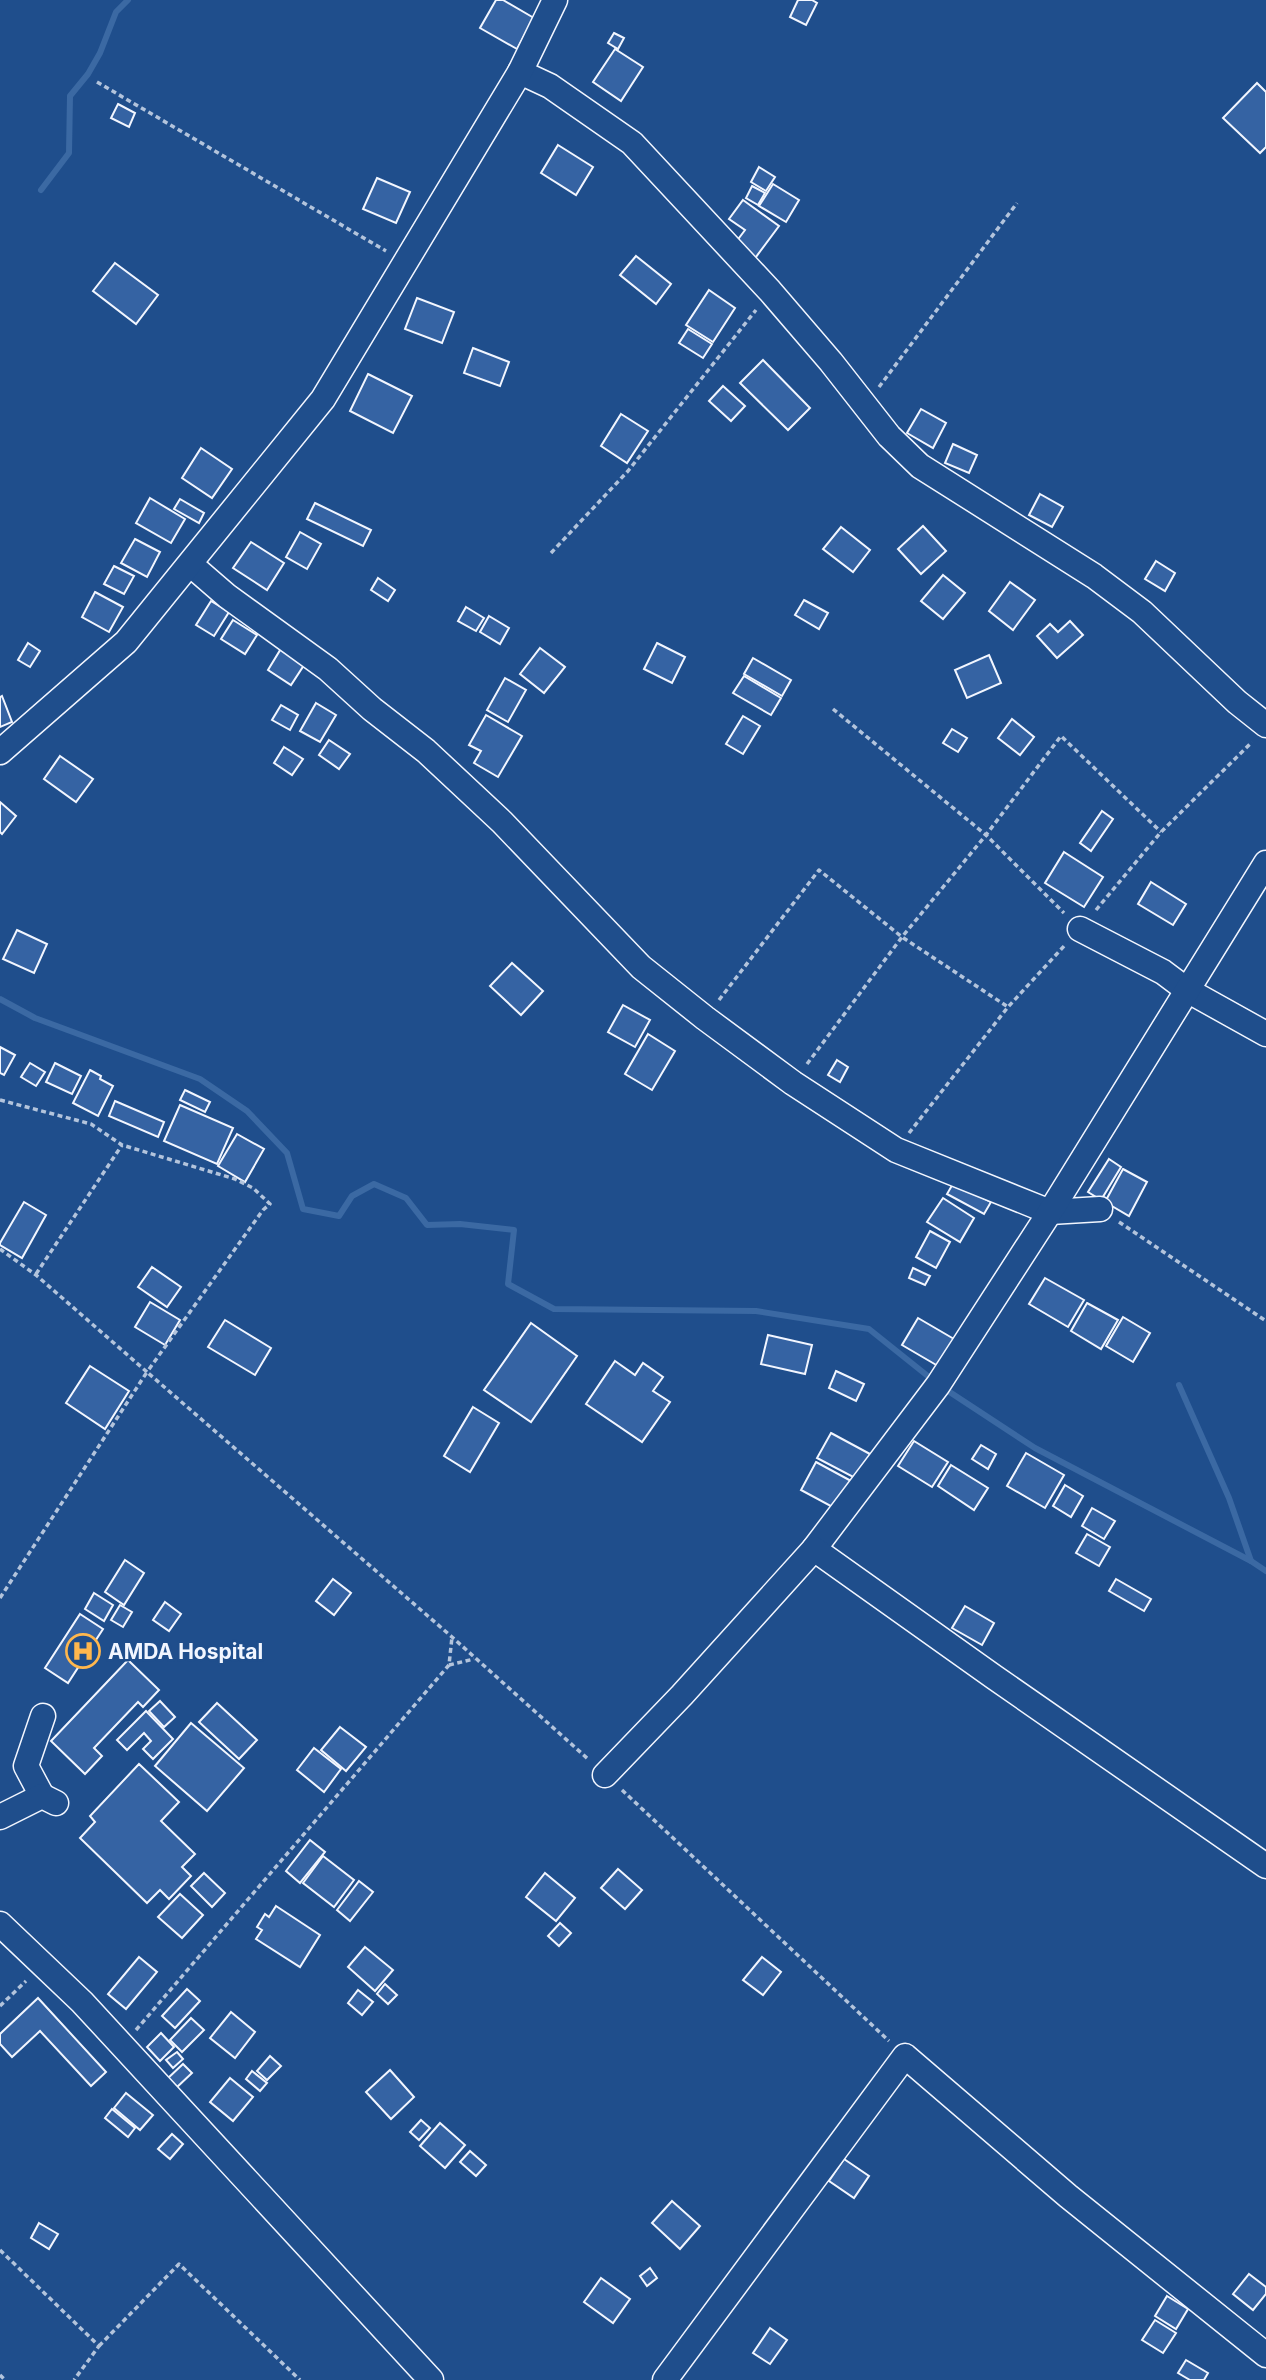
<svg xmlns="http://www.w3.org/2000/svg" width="1266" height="2380" viewBox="0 0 1266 2380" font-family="Inter,sans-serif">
<rect width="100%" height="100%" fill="#1f4e8c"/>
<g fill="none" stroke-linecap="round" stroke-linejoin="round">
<g stroke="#3b69a3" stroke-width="6">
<path d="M41,190L69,153L70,96L88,74L100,53L116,12L128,0"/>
<path d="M0,999L35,1018L200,1079L247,1111L287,1153L303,1209L339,1216L352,1196L374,1184L406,1198L427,1225L460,1224L514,1230L508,1284L554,1309L756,1311L869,1329L934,1381"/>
<path d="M1179,1385L1229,1498L1251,1561L1266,1571"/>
<path d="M942,1387L1035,1448L1251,1561"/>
</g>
</g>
<g fill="#3563a3" stroke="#f2f6ff" stroke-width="2">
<path d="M496,0H503L534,18L517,49L480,28Z"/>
<path d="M798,0H812L817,3L806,25L790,17Z"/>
<path d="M614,33L624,38L618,49L608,43Z"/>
<path d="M615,49L643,67L621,101L593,82Z"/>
<path d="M1257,83L1266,92V147L1260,153L1223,118Z"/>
<path d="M118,104L135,113L129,127L111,118Z"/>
<path d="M558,145L593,167L576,195L541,173Z"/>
<path d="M759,167L775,177L766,191L751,182Z"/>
<path d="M377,178L410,192L396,223L363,209Z"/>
<path d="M773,184L799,200L786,222L759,206Z"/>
<path d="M752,186L765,193L758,205L746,198Z"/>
<path d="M743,200L779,226L753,261L733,246L745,230L729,219Z"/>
<path d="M636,256L671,284L656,304L620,275Z"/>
<path d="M115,263L158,295L136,324L93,291Z"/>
<path d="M709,290L735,308L713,342L686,325Z"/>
<path d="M417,298L454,312L442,343L405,329Z"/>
<path d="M688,329L712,344L703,358L679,343Z"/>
<path d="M473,348L509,362L500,386L464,373Z"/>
<path d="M763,360L810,408L788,430L740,383Z"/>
<path d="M368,374L412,396L393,433L350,411Z"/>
<path d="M723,386L745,406L731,421L709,401Z"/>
<path d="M921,409L946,423L933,448L907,433Z"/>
<path d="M621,414L648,431L627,463L601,446Z"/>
<path d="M953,444L977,455L969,473L945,463Z"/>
<path d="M201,448L232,469L212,498L182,478Z"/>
<path d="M1040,494L1063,507L1052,527L1029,515Z"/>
<path d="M150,498L185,519L171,543L136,523Z"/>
<path d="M180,499L204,513L199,523L174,509Z"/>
<path d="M315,503L371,530L363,546L307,519Z"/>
<path d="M923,526L946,551L921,574L898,549Z"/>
<path d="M841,527L870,550L853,572L823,549Z"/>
<path d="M300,532L321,544L307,569L286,557Z"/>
<path d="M135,539L160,552L147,577L121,563Z"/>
<path d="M251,542L284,563L267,590L233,568Z"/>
<path d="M1156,561L1175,573L1165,591L1145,579Z"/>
<path d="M114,566L134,576L124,594L104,584Z"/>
<path d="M943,575L965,593L943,619L921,601Z"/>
<path d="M378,578L395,590L388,601L371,590Z"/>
<path d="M1010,582L1035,600L1013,630L989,611Z"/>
<path d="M95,592L123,607L109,632L82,617Z"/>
<path d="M804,600L828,613L819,629L795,615Z"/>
<path d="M211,601L229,612L214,636L196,625Z"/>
<path d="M466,607L484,618L476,631L458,621Z"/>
<path d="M489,616L509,628L500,644L480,632Z"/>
<path d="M233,620L257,635L245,654L221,639Z"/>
<path d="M1070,621L1083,635L1057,658L1037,636L1050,624L1058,632Z"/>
<path d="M28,643L40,651L30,667L18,660Z"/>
<path d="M657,643L685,657L672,683L644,669Z"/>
<path d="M282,647L306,662L291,685L268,670Z"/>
<path d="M540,648L565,667L544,693L520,674Z"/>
<path d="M989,655L1001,683L967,698L955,670Z"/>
<path d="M753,658L791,680L782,696L744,674Z"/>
<path d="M744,676L781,698L771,715L733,693Z"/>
<path d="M505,678L526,690L508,722L487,710Z"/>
<path d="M2,696L12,722L0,727V697Z"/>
<path d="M316,703L336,715L320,742L300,731Z"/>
<path d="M281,705L298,715L290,730L272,720Z"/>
<path d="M486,715L522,736L498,777L474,763L481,751L469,745Z"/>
<path d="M743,716L760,726L743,754L726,744Z"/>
<path d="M1012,719L1034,737L1020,755L998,738Z"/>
<path d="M952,729L967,738L958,752L943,743Z"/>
<path d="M329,740L350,754L339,769L319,755Z"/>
<path d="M284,747L303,759L292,775L274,763Z"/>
<path d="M60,756L93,779L76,802L44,779Z"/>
<path d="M0,802L16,816L2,834L0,832Z"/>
<path d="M1102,811L1113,819L1091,851L1080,843Z"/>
<path d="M1064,852L1103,877L1084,907L1045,883Z"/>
<path d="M1151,882L1186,904L1173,925L1138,904Z"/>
<path d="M17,930L47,944L34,973L3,959Z"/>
<path d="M512,963L543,991L521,1015L490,986Z"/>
<path d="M623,1005L650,1020L635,1047L608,1032Z"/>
<path d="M648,1034L675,1051L652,1090L625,1074Z"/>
<path d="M0,1047L15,1055L4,1075L0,1073Z"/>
<path d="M837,1060L848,1067L840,1082L828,1075Z"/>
<path d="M30,1063L45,1072L36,1086L21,1077Z"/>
<path d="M55,1063L81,1076L72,1094L46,1082Z"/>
<path d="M90,1070L101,1076L100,1079L113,1086L98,1116L73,1103Z"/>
<path d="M185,1090L210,1102L205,1112L180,1100Z"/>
<path d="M115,1101L164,1122L158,1137L109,1116Z"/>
<path d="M180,1105L233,1128L217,1164L164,1141Z"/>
<path d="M237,1134L264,1149L245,1182L218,1166Z"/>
<path d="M1109,1159L1121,1167L1101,1200L1088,1192Z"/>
<path d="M1123,1169L1147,1182L1129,1216L1105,1202Z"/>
<path d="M954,1182L991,1202L984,1214L947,1194Z"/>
<path d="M943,1198L974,1218L960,1242L927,1222Z"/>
<path d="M24,1202L46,1215L22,1258L0,1245V1243Z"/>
<path d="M930,1231L950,1242L936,1268L916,1257Z"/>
<path d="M152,1267L181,1287L167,1307L138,1287Z"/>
<path d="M913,1268L930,1276L925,1285L909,1278Z"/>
<path d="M1045,1278L1084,1300L1068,1327L1029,1304Z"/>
<path d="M150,1302L180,1320L165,1345L135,1327Z"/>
<path d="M1087,1303L1118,1320L1101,1349L1071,1331Z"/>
<path d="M1123,1317L1150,1333L1133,1362L1106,1346Z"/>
<path d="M918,1318L954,1339L938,1366L902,1345Z"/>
<path d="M225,1320L271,1348L255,1375L208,1347Z"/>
<path d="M531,1323L577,1356L531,1422L484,1390Z"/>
<path d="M768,1335L812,1345L805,1374L761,1364Z"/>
<path d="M615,1361L635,1375L643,1363L663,1377L653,1391L670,1402L642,1442L586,1404Z"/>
<path d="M90,1366L129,1391L105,1429L66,1403Z"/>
<path d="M836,1371L864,1384L856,1401L829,1388Z"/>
<path d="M473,1407L499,1423L470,1472L444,1456Z"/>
<path d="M831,1433L870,1454L857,1479L817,1458Z"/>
<path d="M914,1441L948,1462L932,1487L898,1466Z"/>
<path d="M981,1445L996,1454L988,1469L972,1459Z"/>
<path d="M1026,1453L1064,1475L1045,1508L1007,1486Z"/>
<path d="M816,1462L853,1482L838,1510L801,1490Z"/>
<path d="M951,1465L988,1488L974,1510L938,1486Z"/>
<path d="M1065,1485L1083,1496L1071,1517L1053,1506Z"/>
<path d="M1092,1508L1115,1521L1104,1539L1082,1526Z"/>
<path d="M1087,1534L1110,1547L1099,1566L1076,1553Z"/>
<path d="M125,1560L144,1573L124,1605L105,1592Z"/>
<path d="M333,1579L351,1593L334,1615L316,1601Z"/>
<path d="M1116,1579L1151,1599L1144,1611L1109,1591Z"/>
<path d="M94,1593L113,1605L104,1621L85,1609Z"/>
<path d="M165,1602L181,1614L169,1631L153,1620Z"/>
<path d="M120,1605L132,1612L123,1627L111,1620Z"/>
<path d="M965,1606L994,1623L982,1645L952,1628Z"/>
<path d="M80,1614L103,1629L68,1683L45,1668Z"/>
<path d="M128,1660L159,1690L143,1707L138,1702L94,1748L102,1756L85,1774L51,1741Z"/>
<path d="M160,1701L175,1717L164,1727L149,1711Z"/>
<path d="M217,1703L257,1740L239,1759L199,1722Z"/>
<path d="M146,1711L173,1739L153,1759L143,1749L151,1741L144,1733L127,1750L117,1740Z"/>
<path d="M191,1723L244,1768L207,1811L155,1766Z"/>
<path d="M340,1727L366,1747L346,1771L321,1750Z"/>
<path d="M314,1748L341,1769L324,1792L297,1770Z"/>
<path d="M139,1764L179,1802L161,1821L195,1854L182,1867L191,1876L169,1899L160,1890L147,1903L80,1838L95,1822L90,1816Z"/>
<path d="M310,1840L325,1852L300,1883L286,1871Z"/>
<path d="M323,1856L354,1880L334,1907L303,1883Z"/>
<path d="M618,1869L642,1890L625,1909L601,1888Z"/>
<path d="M204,1873L225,1893L212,1907L191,1886Z"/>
<path d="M545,1873L575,1898L556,1921L526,1897Z"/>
<path d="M359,1881L373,1892L350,1921L337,1910Z"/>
<path d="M180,1894L203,1915L182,1938L158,1917Z"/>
<path d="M276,1906L320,1935L300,1967L256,1939L262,1930L257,1927L265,1914L269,1917Z"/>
<path d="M560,1923L571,1933L559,1946L548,1936Z"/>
<path d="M365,1947L393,1970L375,1991L348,1967Z"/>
<path d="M139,1957L157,1972L126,2009L108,1994Z"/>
<path d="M762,1957L781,1972L763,1995L743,1980Z"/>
<path d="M385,1984L397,1995L388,2004L377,1994Z"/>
<path d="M187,1989L200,2001L175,2028L162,2016Z"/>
<path d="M358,1990L373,2002L362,2015L348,2003Z"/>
<path d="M38,1998L106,2072L91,2086L40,2031L12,2057L0,2044V2034Z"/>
<path d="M231,2012L255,2032L235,2058L210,2038Z"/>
<path d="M191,2018L204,2030L182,2052L170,2040Z"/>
<path d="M161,2033L174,2047L160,2061L147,2047Z"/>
<path d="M177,2052L183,2059L173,2068L166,2060Z"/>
<path d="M270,2056L281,2066L267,2080L257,2071Z"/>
<path d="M183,2064L192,2073L176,2088L167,2079Z"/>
<path d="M390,2070L414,2097L391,2119L366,2092Z"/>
<path d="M252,2071L267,2083L260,2091L246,2079Z"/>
<path d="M230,2078L253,2097L233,2121L210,2102Z"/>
<path d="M126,2093L153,2115L140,2130L114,2108Z"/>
<path d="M112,2109L135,2128L128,2137L105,2118Z"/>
<path d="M421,2120L430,2128L419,2140L410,2132Z"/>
<path d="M440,2123L465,2145L445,2168L420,2146Z"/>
<path d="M172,2134L183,2144L170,2159L158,2149Z"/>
<path d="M470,2151L486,2165L476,2176L460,2162Z"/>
<path d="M844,2159L869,2176L854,2198L829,2181Z"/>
<path d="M672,2201L700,2226L680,2249L652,2223Z"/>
<path d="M39,2223L58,2234L49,2249L31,2238Z"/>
<path d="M650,2268L657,2278L647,2286L640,2276Z"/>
<path d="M1249,2274L1266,2287V2294L1253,2310L1233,2294Z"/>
<path d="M601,2278L630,2299L613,2323L584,2302Z"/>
<path d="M1167,2296L1188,2309L1176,2329L1155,2316Z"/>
<path d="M1155,2320L1176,2333L1163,2353L1142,2340Z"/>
<path d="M770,2328L787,2340L770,2364L753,2353Z"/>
<path d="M1186,2360L1208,2373L1204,2380H1190L1178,2373Z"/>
</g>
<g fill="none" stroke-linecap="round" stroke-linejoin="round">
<g stroke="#f2f6ff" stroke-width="27">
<g id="minor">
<path d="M520,72L550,86L632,143L770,291L831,362L889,436L920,466L1094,576L1142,612L1237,702L1266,725"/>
<path d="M190,564L227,596L328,669L372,709L426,751L502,822L641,967L705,1018L793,1083L896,1150L1050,1212L1100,1209"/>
<path d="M0,752L126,642L323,399L520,72L555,0"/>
<path d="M1080,929L1163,972L1187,990L1266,1034"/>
<path d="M814,1549L938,1385L1050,1212L1266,863"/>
<path d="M605,1775L682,1695L814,1549L994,1677L1266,1866"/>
<path d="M42,1796L26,1766L43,1716"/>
<path d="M0,1817L42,1796L56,1803"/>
<path d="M0,1924L82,2002L431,2380"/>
<path d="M665,2380L905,2056L1068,2196L1266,2355"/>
</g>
</g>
<g stroke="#b3c4dc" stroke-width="3.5" stroke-dasharray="5 3.5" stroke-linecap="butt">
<path d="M97,82L386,251"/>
<path d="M879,387L1017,203"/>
<path d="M551,553L628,471L756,310"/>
<path d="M833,709L986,835L1064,913"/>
<path d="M1096,910L1161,832L1252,742"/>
<path d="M719,1000L819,870L902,937L1008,1007"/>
<path d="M807,1064L902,937L986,835L1061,736L1161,832"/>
<path d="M0,1100L91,1124L122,1145L235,1179L253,1188L270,1204L263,1210L147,1372L36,1275L0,1249"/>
<path d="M909,1133L1008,1007L1065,945"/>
<path d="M1119,1222L1266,1321"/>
<path d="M36,1274L122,1145"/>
<path d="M0,1598L147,1372L452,1637L588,1759"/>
<path d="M449,1665L474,1659"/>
<path d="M622,1790L889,2041"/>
<path d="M0,2006L26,1981"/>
<path d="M136,2030L449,1665L452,1637"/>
<path d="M0,2250L99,2346L74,2380"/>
<path d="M99,2346L179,2264L300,2380"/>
<path d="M0,2375L5,2380"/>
</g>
<use href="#minor" stroke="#1f4e8c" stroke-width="24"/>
</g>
<defs>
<g id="hospital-ring" transform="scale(1.75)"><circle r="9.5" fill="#1f4e8c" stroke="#ffb74d" stroke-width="1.5"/><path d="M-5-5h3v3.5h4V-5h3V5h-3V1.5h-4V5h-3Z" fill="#ffb74d"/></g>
</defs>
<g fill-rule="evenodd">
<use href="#hospital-ring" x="83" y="1651"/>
</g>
<g text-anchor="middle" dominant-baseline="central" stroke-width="5" stroke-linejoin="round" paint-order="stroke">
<g font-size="21" font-weight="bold" fill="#f2f6ff" stroke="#1f4e8c" text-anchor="start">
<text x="108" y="1651">AMDA Hospital</text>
</g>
</g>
</svg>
